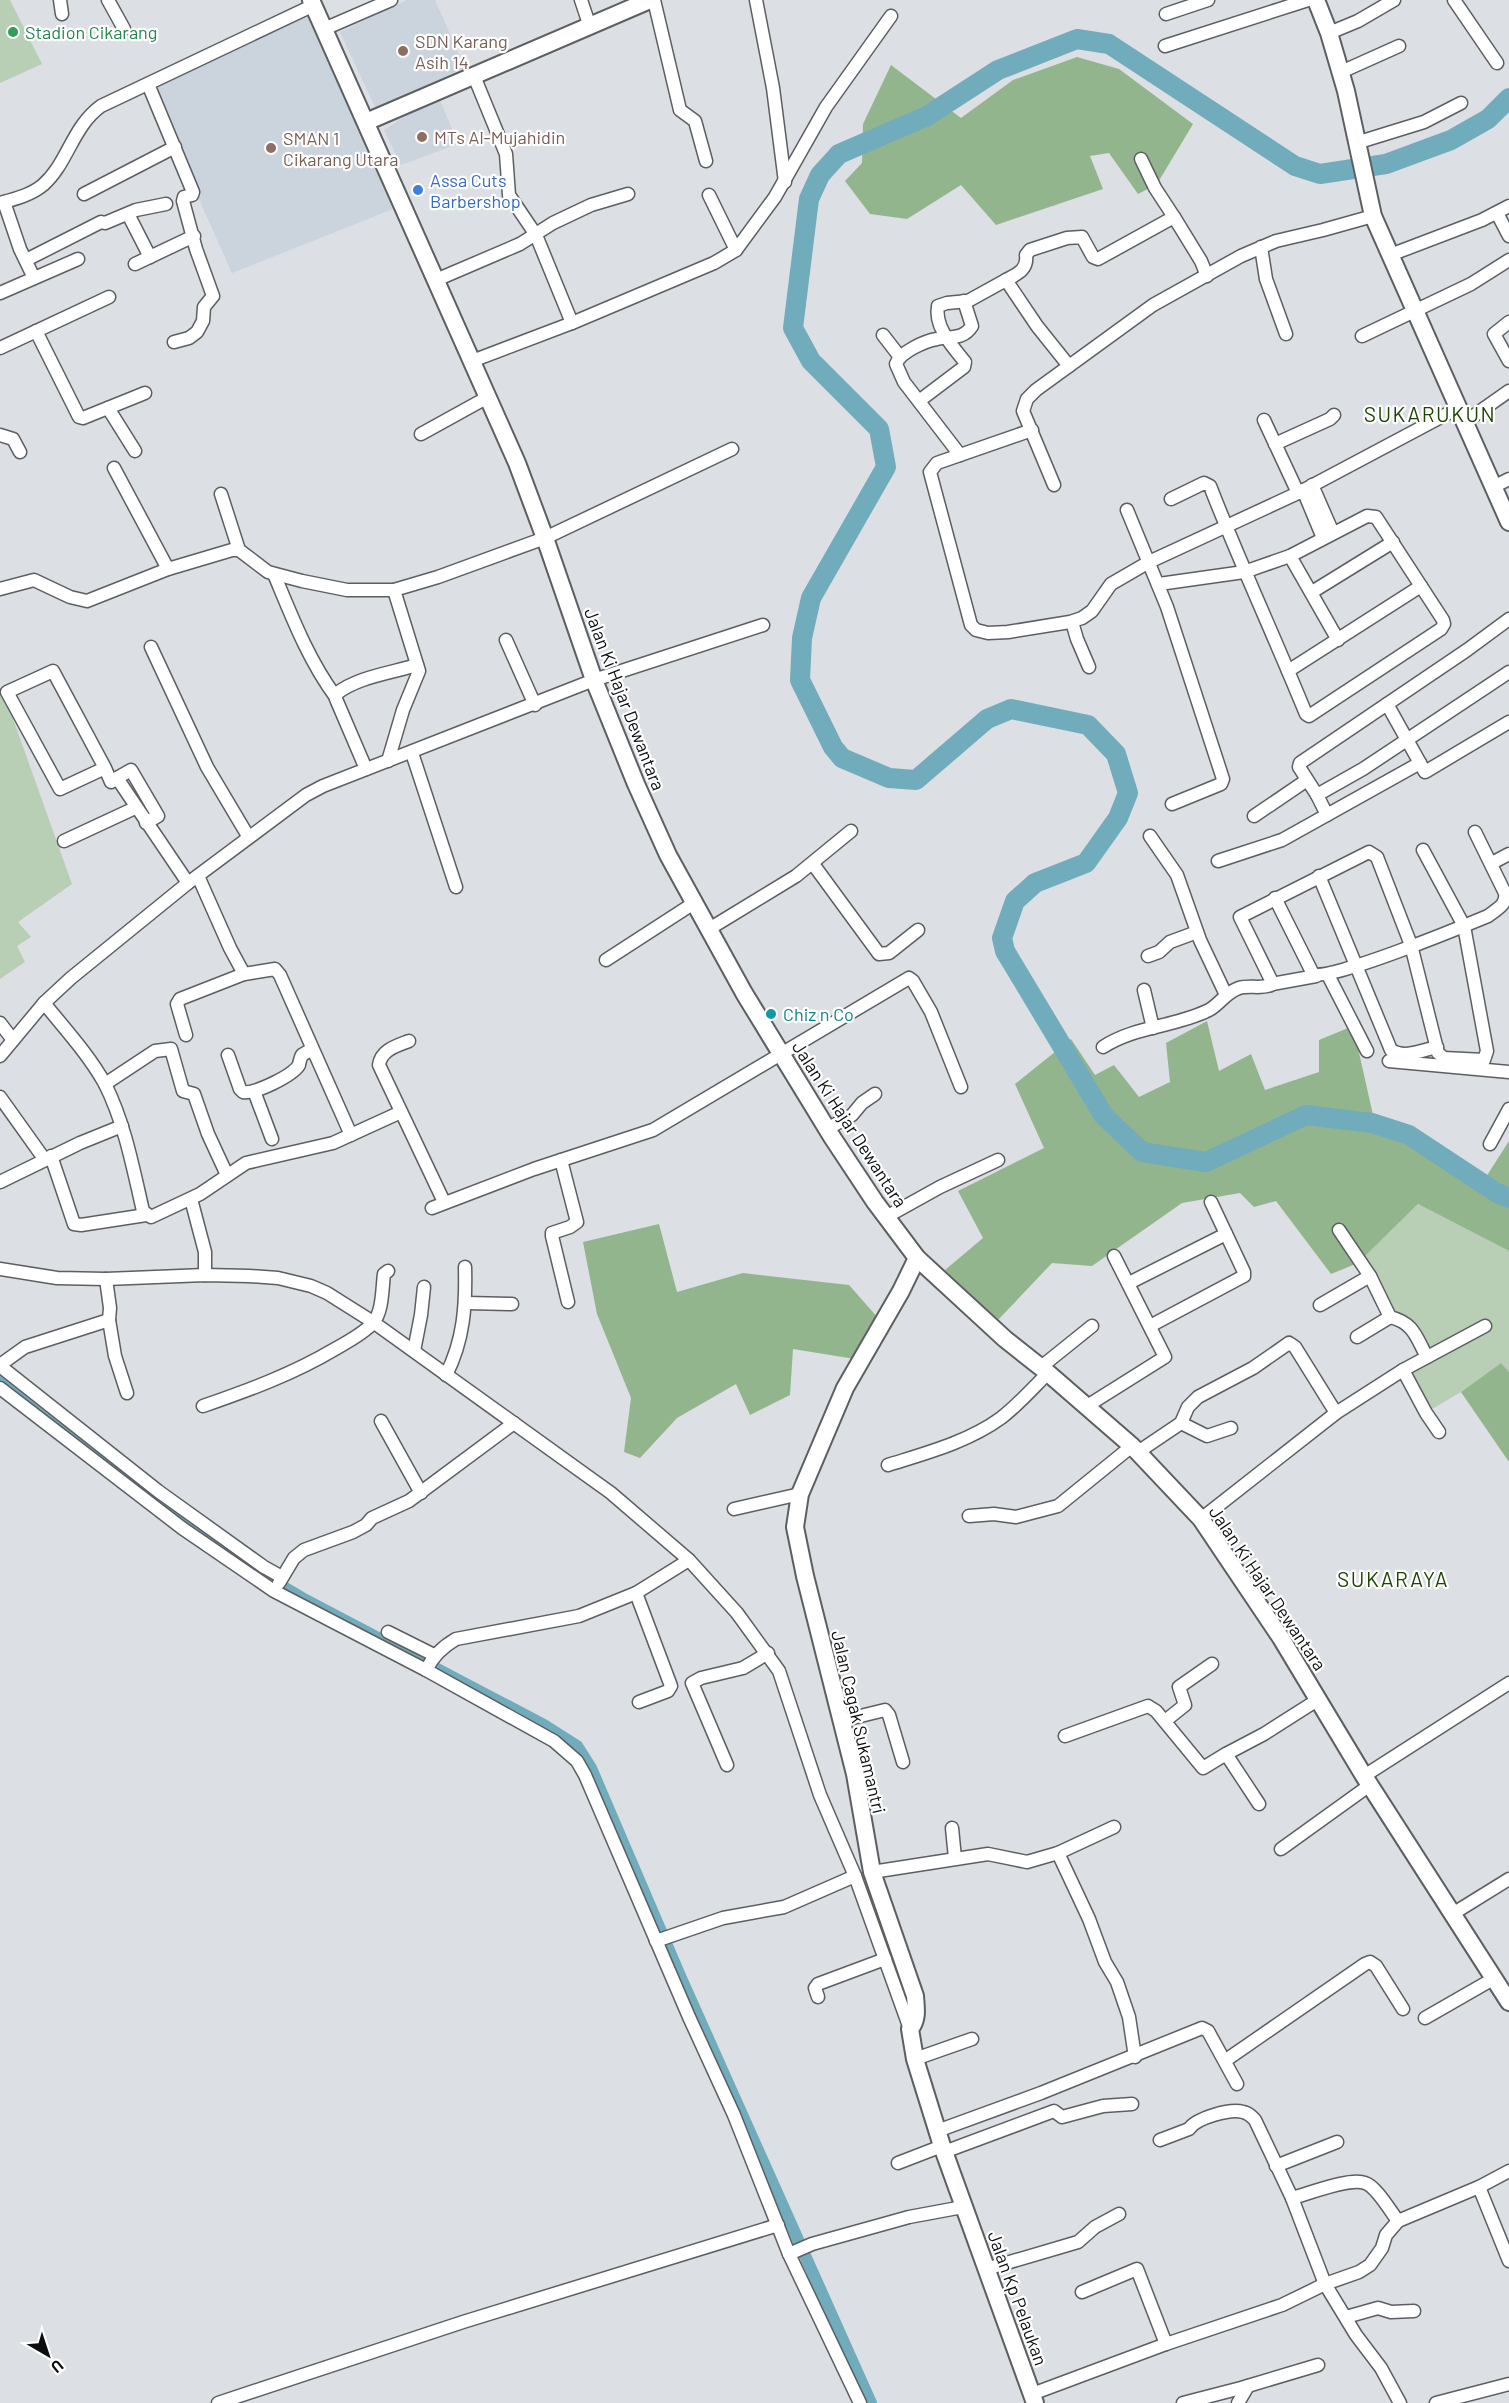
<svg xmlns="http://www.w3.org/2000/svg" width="1509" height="2403" viewBox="0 0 1509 2403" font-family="Barlow,sans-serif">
<rect width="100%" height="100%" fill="#dcdfe3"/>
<g fill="#cbd3dd">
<path d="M407,0H435L466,71L376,109L340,32Z"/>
<path d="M308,11L393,209L232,273L149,88Z"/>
<path d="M440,100L458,144L401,165L384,130L413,111Z"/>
</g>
<g fill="#b8cfb5">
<path d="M0,0H10L42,64L0,83Z"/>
<path d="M0,688H2L72,884L18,922L31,937L17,946L25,962L0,979Z"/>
<path d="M1418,1204L1509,1251V1372L1501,1363L1461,1392L1427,1412L1405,1374L1425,1362L1358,1263Z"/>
</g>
<g fill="#93b58e">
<path d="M1077,57L1119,69L1193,124L1157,184L1138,194L1109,153L1090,156L1103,189L996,225L961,185L907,219L870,214L845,181L862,163L863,124L891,65L961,118L1013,80Z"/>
<path d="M1207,1021L1219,1071L1251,1054L1265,1090L1319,1072V1040L1353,1026L1373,1115L1451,1160L1479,1188L1509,1141V1251L1418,1204L1358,1263L1331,1274L1276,1201L1254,1207L1240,1193L1182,1203L1092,1266L1052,1263L998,1320L945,1270L983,1238L958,1191L1044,1148L1015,1084L1071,1039L1095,1075L1114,1065L1139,1097L1170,1082L1166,1043Z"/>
<path d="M659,1224L677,1292L743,1273L849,1285L879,1319L861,1360L793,1349L790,1395L750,1415L736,1384L677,1418L640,1458L624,1452L631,1398L597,1314L583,1242Z"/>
<path d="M1501,1363L1509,1372V1462L1461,1392Z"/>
</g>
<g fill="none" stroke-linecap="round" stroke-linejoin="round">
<path stroke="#71acbc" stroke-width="12" d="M0,1379L168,1509L251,1568L302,1598L544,1725L577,1746L591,1768L681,1978L871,2403"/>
<path stroke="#71acbc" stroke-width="20" d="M1509,98L1488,119L1451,140L1386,164L1320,174L1295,166L1109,44L1077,39L998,70L927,116L839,154L820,175L809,199L793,328L811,361L879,429L886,467L811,598L802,638L800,680L833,747L842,758L889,778L916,780L987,719L1011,709L1088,725L1116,754L1128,793L1118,818L1086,863L1035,883L1015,901L1002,938L1005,951L1104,1116L1142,1152L1206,1162L1306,1115L1372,1123L1409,1135L1497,1193L1509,1198"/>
<g stroke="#5c5f62" stroke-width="15">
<g id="street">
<path d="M60,0L62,14"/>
<path d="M108,0L124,29"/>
<path d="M581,0L590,27"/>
<path d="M654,0L680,110L695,121L706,161"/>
<path d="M756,0L773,88L785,182"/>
<path d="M1454,0L1497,63"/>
<path d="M1166,14L1208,0"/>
<path d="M324,29L391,0"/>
<path d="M1329,33L1358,21L1394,0"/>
<path d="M1165,46L1308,0"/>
<path d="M1341,72L1399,46"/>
<path d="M474,76L506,154L509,195L536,235L572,323"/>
<path d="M148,84L193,192L192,195L184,197L183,201L196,249L213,296L204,307L203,321L197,332L189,338L174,342"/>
<path d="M1356,143L1424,122L1461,103"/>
<path d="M1141,159L1155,188L1174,217"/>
<path d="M84,194L175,147"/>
<path d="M709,195L736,250"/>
<path d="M4,202L20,249L34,278"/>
<path d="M0,203C15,199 31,195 43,185C68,163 72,127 101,106L314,5"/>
<path d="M1497,213L1509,236"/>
<path d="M128,214L150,257"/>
<path d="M1261,247L1266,279L1286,334"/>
<path d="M1390,255L1482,220L1509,206"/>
<path d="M26,260L101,222L105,223L136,210L166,204"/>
<path d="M135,264L194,236"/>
<path d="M436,280L520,244L553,223L591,205L628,194"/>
<path d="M0,293L78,259"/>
<path d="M1509,322L1494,334L1509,361"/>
<path d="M36,331L79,417L83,418L145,393"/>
<path d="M883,335L900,357"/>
<path d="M1362,336L1471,284L1509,260"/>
<path d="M0,348L109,297"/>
<path d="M472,361L572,323L714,263L736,250L775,197L826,107L891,16"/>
<path d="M1069,366L1037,326L1006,280C1017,274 1028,270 1026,255L1030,250L1067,238L1082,237L1093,257L1098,259L1174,217L1201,261L1207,276"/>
<path d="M919,401L964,367L965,362C953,347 934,327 938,306L947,303L968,301L1006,280"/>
<path d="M108,408L135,451"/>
<path d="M1264,420L1298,493"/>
<path d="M1465,422L1509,391"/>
<path d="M1032,430L937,463L930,472L971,625L976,630L988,633L1008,632L1070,622L1082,618L1092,611L1111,584L1149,562L1298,493L1458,408"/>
<path d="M421,434L488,397"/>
<path d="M0,435L13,439L20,452"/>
<path d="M1275,444L1330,419L1334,415"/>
<path d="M960,455L904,382L896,364C900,352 925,341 937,339C951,336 963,340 972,326L964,301"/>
<path d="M114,468L168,569"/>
<path d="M1054,485L1023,411L1027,399L1036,390L1153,305L1241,256L1276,241L1323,230L1373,216"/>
<path d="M1312,485L1333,533"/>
<path d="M1493,487L1509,479"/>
<path d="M1303,490L1323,538"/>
<path d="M221,494L239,550"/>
<path d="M1127,510L1167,607L1223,779L1221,784L1172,804"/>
<path d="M1290,556L1338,640"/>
<path d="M274,574C292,617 308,659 335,696"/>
<path d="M1159,584L1244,572L1290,556L1367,516L1376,517L1443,620L1444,624L1441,629L1309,716L1306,714C1275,638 1240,563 1210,486L1204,483L1171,499"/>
<path d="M0,589L34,580L70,597L87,601L168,569L232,550H239L268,572L302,581L347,590H394L438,577L545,538L732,449"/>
<path d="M1312,592L1393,542"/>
<path d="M1072,622L1077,639L1089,667"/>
<path d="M506,640L535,705"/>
<path d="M151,647L207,767L248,836"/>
<path d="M1288,671L1421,586"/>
<path d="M1387,704L1425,772L1509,722"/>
<path d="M412,753L456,887"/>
<path d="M388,761L403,710L419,671L394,590"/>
<path d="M105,768L60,789L7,692L53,671L105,768L111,782L117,778L188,883"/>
<path d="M366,769L336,699V694C357,677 391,673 417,665"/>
<path d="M117,778L131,770L158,816L146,823"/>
<path d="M1317,795L1363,769L1509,672"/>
<path d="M1327,815L1317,795L1299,767L1300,763L1467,650L1509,619"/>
<path d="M1254,816L1307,780"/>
<path d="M1150,836L1177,875L1200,940L1226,995"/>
<path d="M64,841L135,808"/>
<path d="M1218,861L1282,840L1420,763"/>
<path d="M1492,863L1509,854"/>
<path d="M813,864L879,954L889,953L918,930"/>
<path d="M198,876L230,948L244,974"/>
<path d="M1319,876L1391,1050C1404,1059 1423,1050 1437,1047"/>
<path d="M1275,898L1313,974C1328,982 1464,926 1488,916C1497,909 1507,905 1505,893L1475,832"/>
<path d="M709,929L796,876L851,831"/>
<path d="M1148,956L1159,952L1170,942L1197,932"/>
<path d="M606,960L694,903"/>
<path d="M1328,975L1367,1051"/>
<path d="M1272,984L1316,976"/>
<path d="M1144,990L1153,1028"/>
<path d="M44,1003C65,1029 89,1055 105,1084C125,1124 133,1168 143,1211L151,1217L200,1194L246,1163L333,1143L401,1112"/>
<path d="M0,1023L13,1040"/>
<path d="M186,1035L177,1004L180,999L244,974L275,969L280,975L351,1135"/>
<path d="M409,1041C396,1046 381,1050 379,1065L444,1202"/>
<path d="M1103,1047C1135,1026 1175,1027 1209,1010C1220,1004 1226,992 1239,988C1249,985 1261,989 1271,985V980L1240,917L1369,852L1377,857L1411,945L1438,1053L1444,1058L1484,1060L1487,1051L1464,926L1423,850"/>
<path d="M228,1055L240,1089L243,1092C255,1094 292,1076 299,1065C299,1064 301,1056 302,1055L312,1049"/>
<path d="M0,1056L44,1003L71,978L188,883L306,795L323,786L594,680L763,625"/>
<path d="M1389,1061L1509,1072"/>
<path d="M105,1084L155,1051L171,1049L183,1091L194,1094L208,1134L227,1175"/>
<path d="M254,1091L272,1139"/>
<path d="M0,1097L45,1160"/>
<path d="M827,1129L852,1115L862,1103L875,1094"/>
<path d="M1490,1144L1509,1109"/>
<path d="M51,1156L74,1224L81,1225L146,1215"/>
<path d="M561,1160L577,1222L570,1227L552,1233V1236L568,1302"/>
<path d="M0,1182L80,1143L122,1126"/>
<path d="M191,1199L205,1252V1275"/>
<path d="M432,1208L534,1169L653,1130L909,978L913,981L931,1012L961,1087"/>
<path d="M886,1217L940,1187L998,1160"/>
<path d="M1339,1230L1370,1276"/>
<path d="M0,1269L57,1278L106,1279L205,1275L249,1276L278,1278L311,1286L327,1293L373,1322L611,1493L689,1560L737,1613L779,1671L820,1795L855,1876L910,2029"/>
<path d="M106,1279L110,1308L109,1320L115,1356L127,1393"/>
<path d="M1129,1283L1226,1234"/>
<path d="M466,1303L512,1304"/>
<path d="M1320,1305L1370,1276L1390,1317C1414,1323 1416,1337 1427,1357"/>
<path d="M1150,1326L1244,1276V1272L1211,1202"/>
<path d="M1357,1337L1390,1317"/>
<path d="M414,1351L421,1315L424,1287"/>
<path d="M0,1365L25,1347L109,1320"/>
<path d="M0,1366L158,1491L264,1567L282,1577"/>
<path d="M1041,1367L1092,1326"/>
<path d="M1403,1370L1426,1413L1439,1432"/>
<path d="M446,1375C464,1340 466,1305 465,1267"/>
<path d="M0,1388L182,1528L274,1591L426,1670L554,1741L577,1761L585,1775L689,2017L734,2115L789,2254L860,2403"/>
<path d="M203,1406C249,1390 293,1374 335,1349C347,1342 363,1334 373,1323C383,1311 382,1289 384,1274L388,1271"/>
<path d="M1087,1406L1165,1357L1114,1256"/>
<path d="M381,1421L421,1493"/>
<path d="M1181,1423L1207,1436L1231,1428"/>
<path d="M1138,1452L1181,1423L1188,1407L1198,1397L1253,1368L1289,1343L1295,1347L1336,1413"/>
<path d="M888,1465C926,1453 968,1442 1001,1418C1018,1405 1033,1388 1048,1373"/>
<path d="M734,1509L800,1494"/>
<path d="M969,1516L994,1514L1016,1517L1058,1506L1132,1446"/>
<path d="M1201,1519L1336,1413L1403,1370L1485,1326"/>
<path d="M279,1583L294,1558L304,1550L353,1532L366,1525L372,1518L409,1501L514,1423"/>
<path d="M636,1593L671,1686L668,1691L639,1702"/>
<path d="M388,1632L434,1655"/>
<path d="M426,1670C433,1656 442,1647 456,1639L579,1616L636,1593L689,1560"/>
<path d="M840,1721L885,1710L889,1715L903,1762"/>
<path d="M1165,1721L1185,1705L1179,1687L1212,1664"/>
<path d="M1065,1736L1148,1706L1156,1711L1203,1768L1226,1754"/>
<path d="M727,1765L692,1683L701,1678L743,1668L768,1653"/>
<path d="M1364,1776L1509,1683"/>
<path d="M1259,1804L1226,1754L1264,1734L1319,1699"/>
<path d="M952,1828L955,1858"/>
<path d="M1281,1849L1370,1785"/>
<path d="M1058,1853L1089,1919L1105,1962L1117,1982L1129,2017L1135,2057"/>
<path d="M872,1872L988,1854L1027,1862L1058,1853L1114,1827"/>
<path d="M1454,1913L1509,1879"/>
<path d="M656,1941L723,1918L784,1907L855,1876"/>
<path d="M818,1997L815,1988L818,1984L885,1959"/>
<path d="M1425,2018L1493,1979"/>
<path d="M915,2059L972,2039"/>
<path d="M1226,2060L1365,1964L1370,1962L1376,1966L1403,2009"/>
<path d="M937,2131L1041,2093L1202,2028L1208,2031L1237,2084"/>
<path d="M1160,2140L1189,2129C1196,2118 1231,2108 1243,2112C1249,2113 1251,2116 1255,2120L1292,2198C1308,2194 1350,2177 1365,2183C1376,2186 1391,2212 1398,2221"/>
<path d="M944,2152L1054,2111L1062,2117L1103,2106L1132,2104"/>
<path d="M898,2163L942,2146"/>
<path d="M1276,2166L1337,2142"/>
<path d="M1479,2187L1509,2261"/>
<path d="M1292,2198L1325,2284L1356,2335L1381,2368L1400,2403"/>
<path d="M789,2254L812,2244L909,2217L963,2207"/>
<path d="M986,2269L1078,2242L1095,2227L1119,2214"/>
<path d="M1082,2292L1137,2269L1166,2344"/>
<path d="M1346,2317L1378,2308L1391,2312L1414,2311"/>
<path d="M1032,2394L1166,2344L1282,2305L1325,2284L1359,2272L1370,2265L1382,2248L1386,2235L1398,2221L1479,2187L1509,2171"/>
<path d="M218,2403L463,2322L778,2225"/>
<path d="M1183,2403L1241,2388L1318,2365"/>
<path d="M1238,2403L1248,2386"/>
<path d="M1436,2403L1509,2384"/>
</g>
</g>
<g stroke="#5c5f62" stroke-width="20">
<g id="secondary">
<path d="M311,0L517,463L545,538L594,680L636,784L668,855L744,993L832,1137L875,1202L917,1258L1005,1339L1048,1373L1132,1446L1201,1519L1281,1638L1364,1776L1509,2002"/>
<path d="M1316,0L1329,33L1346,91L1373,216L1509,522"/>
<path d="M366,122L650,0"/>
<path d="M917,1258L901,1291L845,1388L800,1494L795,1527L805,1576L855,1774L872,1872L915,1996C916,2009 918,2019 910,2029L915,2059L942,2146L1035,2403"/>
</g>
</g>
<use href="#street" stroke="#fff" stroke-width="12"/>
<use href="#secondary" stroke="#fff" stroke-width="16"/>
</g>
<circle fill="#2e9e5b" stroke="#fff" stroke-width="2" cx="13" cy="32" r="6"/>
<g fill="#8d6e63" stroke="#fff" stroke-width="2">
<circle cx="403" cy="51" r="6"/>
<circle cx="422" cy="137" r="6"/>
<circle cx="271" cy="148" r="6"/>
</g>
<circle fill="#3f7fe0" stroke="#fff" stroke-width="2" cx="418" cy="190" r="6"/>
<circle fill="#0f9aa8" stroke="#fff" stroke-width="2" cx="771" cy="1014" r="6"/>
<g text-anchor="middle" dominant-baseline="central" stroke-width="4.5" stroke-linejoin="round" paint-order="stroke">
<g font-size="18" fill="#27864d" stroke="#fff" text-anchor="start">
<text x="25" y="32">Stadion Cikarang</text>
</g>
<g font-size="18" fill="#785e54" stroke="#fff" text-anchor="start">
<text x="415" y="41">SDN Karang<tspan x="415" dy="21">Asih 14</tspan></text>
<text x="434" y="137">MTs Al-Mujahidin</text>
<text x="283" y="138">SMAN 1<tspan x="283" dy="21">Cikarang Utara</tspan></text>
</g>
<g font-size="18" fill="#366cbe" stroke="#fff" text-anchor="start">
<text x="430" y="180">Assa Cuts<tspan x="430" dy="21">Barbershop</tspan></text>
</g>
<g font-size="18" fill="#0c0d0e" stroke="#fff">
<text transform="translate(625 699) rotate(69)">Jalan Ki Hajar Dewantara</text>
<text transform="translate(850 1124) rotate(57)">Jalan Ki Hajar Dewantara</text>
<text transform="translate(1268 1588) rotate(56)">Jalan Ki Hajar Dewantara</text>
<text transform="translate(859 1722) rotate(77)">Jalan Cagak Sukamantri</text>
<text transform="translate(1018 2298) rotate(70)">Jalan Kp Pelaukan</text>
</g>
<g font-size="18" fill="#0d838f" stroke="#fff" text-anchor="start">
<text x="783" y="1014">Chiz n Co</text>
</g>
<g font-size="21" letter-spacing="1.5" fill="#1e4402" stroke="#fff">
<text x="1430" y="413">SUKARUKUN</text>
<text x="1393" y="1578">SUKARAYA</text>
</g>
</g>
<g transform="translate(48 2355) rotate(141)" stroke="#ffffff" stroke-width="4.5" paint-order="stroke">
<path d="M0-4.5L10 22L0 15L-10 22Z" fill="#0c0d0e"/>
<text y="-9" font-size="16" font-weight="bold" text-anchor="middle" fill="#0c0d0e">U</text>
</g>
</svg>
